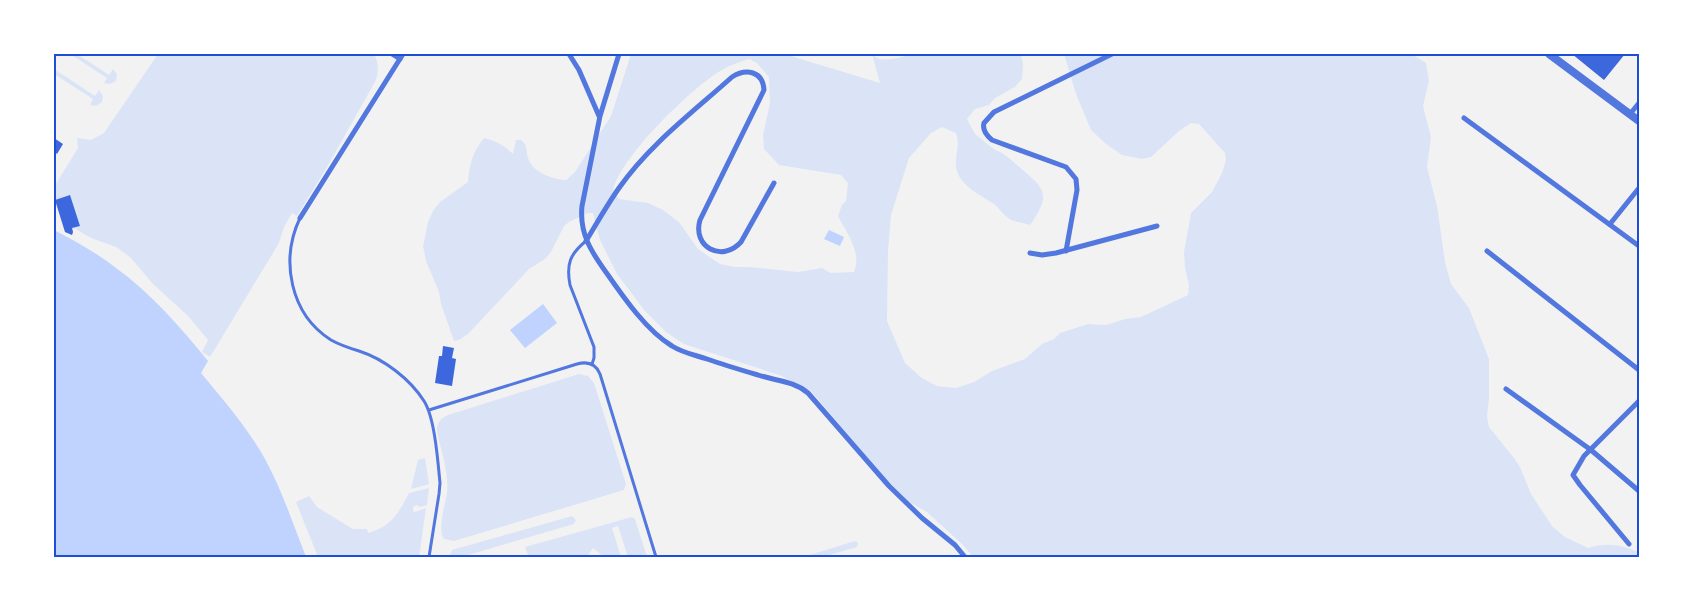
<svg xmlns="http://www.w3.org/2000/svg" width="1693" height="611" viewBox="0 0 1693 611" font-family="Quicksand,sans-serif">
<rect width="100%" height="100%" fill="#f2f2f2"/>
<g fill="#dbe4f7" fill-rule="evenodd">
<path d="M70,54H77L109,75L113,69L117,74L116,81L110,84L104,83L107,78Z"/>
<path d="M158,54H374C379,63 379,72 375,82L327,167L297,216L292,213L284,227L279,243L210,357L202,352L208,340L188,316L153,284L130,257L116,247L91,238L74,228L72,229L73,232L72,235L65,232L54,196V187L78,148L77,138L91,140L104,133Z"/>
<path d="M631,54H784L880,83L872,54C882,66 904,55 916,54C951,51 987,54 1021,54L1023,65L1022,79L1015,87L995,98L989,105L975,109L967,119L975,134L995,150C1003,152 1011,160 1017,165C1044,188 1053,193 1030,225C1024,223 1017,222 1011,220C1004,216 1000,209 994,204C982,196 961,186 957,171C953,157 961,147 956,133L942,127L931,133L909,158L891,215L888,252L887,321L905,363L922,378L937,386L956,388L974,382L992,371L1025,359L1042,344L1054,339L1060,333L1088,324L1106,325L1125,319L1141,317L1188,295L1189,285L1185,268L1184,252L1191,213L1212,192L1222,173L1226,160L1225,153L1199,124L1191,123L1179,131L1151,157L1142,159L1122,155L1106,144L1091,130L1076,94L1064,54H1407L1413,55L1426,63L1429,81L1423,106L1431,137L1427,167L1437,206L1445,262L1451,284L1469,308L1489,359V400L1487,416L1489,427L1514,458L1520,467L1531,494L1552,526L1565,537L1588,548C1607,542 1621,545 1639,552V557H973L963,545L927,512L900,497L810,390L779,375L684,344L666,332L645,311L617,274L600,240L593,213H588L569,222L564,226L551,252L545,259L529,269L468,334L459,340L454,341L441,304L439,292L426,261L423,246L428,222L433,211L440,202L468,182C470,163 472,153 484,138C496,141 504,145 513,154L516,140H521C528,145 526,151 528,158C533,173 552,179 566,180L575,172L611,116ZM749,59L757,63L769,77L770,103L763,135L764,149L779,165L841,175L848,183L846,201L842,205L838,216C847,234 862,252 854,272L831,273L822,268L798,272L750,267H735L720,264L698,249L679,222L663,210L648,203L619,199L613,190C622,156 685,95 714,75C725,67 736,63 749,59Z"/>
<path d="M54,69L95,96L99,90L103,96L102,102L96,106L90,105L93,99L54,74Z"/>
<path d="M579,374L588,376L594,383L626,484L624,490L454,541L444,539C437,530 445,505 447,493C449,473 441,451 437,431C437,423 440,418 448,415Z"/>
<path d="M425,458L429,484L411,489L418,460Z"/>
<path d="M429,488L427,505L420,507L416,505L413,507V511L415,512L426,508L419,557H318L296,502L309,496L317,507L353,529H367L368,533C392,526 398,514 409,493Z"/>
<path d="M572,516L576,520L574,524L461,557H451L450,555L452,550Z"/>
<path d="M632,517L635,519L647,557H628L618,526L612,528L621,557H604L593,548L587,557H529L525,547Z"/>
<path d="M855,541L858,543L857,547L822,557H803Z"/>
</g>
<g fill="#bfd3fe">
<path d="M54,230C75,241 97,253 116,268C152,294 180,327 208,361L201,373C224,401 247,427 265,459C282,490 293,524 306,557H54Z"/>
<path d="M829,230L844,237L840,246L824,239Z"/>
<path d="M543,304L557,323L525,348L510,330Z"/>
</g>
<g fill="#3d67dc">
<path d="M1572,54H1625L1604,80Z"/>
<path d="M54,138L63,144L57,154L55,152L54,155Z"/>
<path d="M70,195L80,226L72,228L73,232L72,235L65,232L55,200Z"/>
<path d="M443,346L454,348L452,358L456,359L452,386L435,383L439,356H442Z"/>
</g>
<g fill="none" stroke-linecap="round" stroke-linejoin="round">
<g stroke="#5277de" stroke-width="3">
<path d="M300,218C280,260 290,314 331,340C340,345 349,348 359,351C384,359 410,379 424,401C435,418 438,463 440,483L439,494L429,557"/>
<path d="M586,241C570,254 566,264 570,285L594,347V358L592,364"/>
<path d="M429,410L577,364C588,361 596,364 600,374L656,557"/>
</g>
<g stroke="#5277de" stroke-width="5">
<path d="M392,54L400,59"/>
<path d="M569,54L579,70L599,116"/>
<path d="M619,54L600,116L582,206C579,234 592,253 608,275C624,298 647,331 672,346C683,353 695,355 707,359C724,365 741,370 758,375C776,381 794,381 808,393L889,486L922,518L955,545L965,557"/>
<path d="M1630,114L1639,103"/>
<path d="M1464,118L1639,246"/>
<path d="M300,218L403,54"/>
<path d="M1610,224L1639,188"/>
<path d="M586,241C597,223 607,205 619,188C649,145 693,112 732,77C746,68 763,71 764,90L700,220C692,247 722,263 741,242L774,183"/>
<path d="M1066,251L1077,190L1076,179L1066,167L992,140C986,135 982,130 984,123L994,112L1112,54"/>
<path d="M1487,251L1639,370"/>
<path d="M1030,253L1042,255L1056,253L1157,226"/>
<path d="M1506,389L1591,450L1639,491"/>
<path d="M1629,544L1580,485L1573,475L1584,456L1639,401"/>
</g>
<path stroke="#5277de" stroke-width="8" d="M1549,54L1639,121"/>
</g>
<rect width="1693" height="611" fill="none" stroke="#ffffff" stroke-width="110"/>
<rect x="55" y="55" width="1583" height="501" fill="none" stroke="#1d4ed8" stroke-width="2"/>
</svg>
